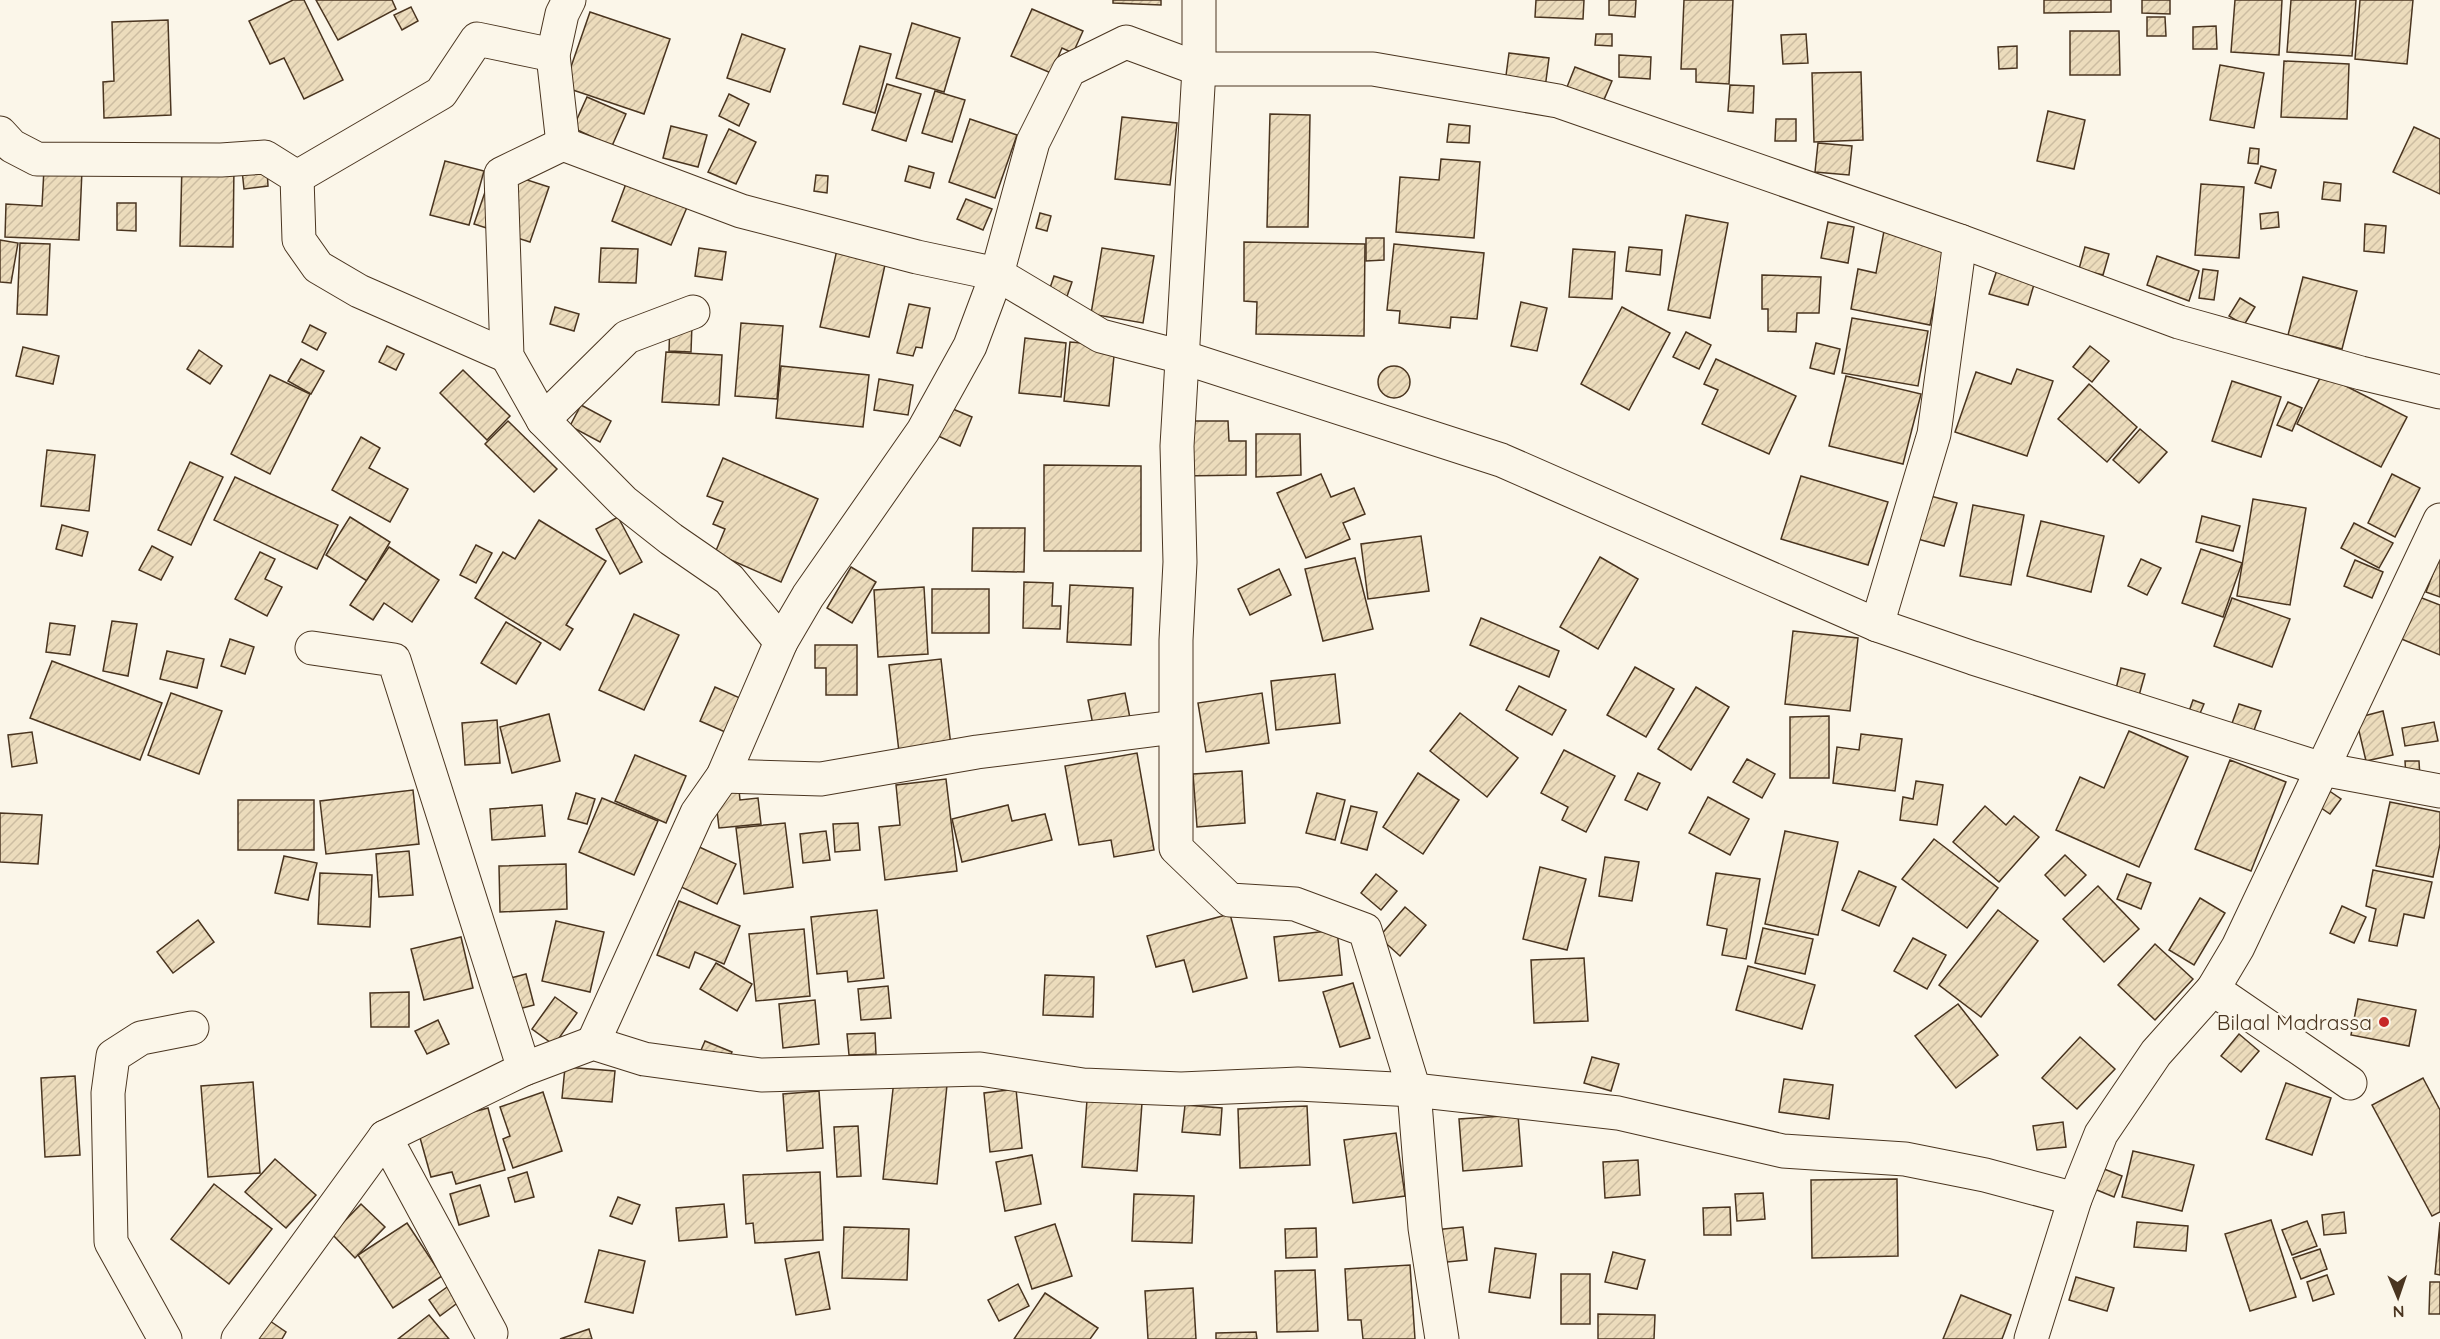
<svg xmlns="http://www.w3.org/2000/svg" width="2440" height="1339" viewBox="0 0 2440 1339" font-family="Quicksand,sans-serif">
<defs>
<pattern id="building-hatch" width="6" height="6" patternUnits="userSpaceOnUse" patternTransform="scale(1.5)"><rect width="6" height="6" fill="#ecdcbc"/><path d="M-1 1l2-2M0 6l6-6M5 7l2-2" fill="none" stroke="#ccbda1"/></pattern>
</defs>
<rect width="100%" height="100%" fill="#fbf6e9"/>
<g fill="url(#building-hatch)" stroke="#4a3520" stroke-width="1.5">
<path d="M293,0H304L343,80L304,99L284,58L270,64L249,21Z"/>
<path d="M316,0H392L396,9L338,40Z"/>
<path d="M1113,0H1161V5L1113,3Z"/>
<path d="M1536,0H1584L1583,19L1535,17Z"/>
<path d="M1609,0H1636L1635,17L1609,15Z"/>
<path d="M1684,0H1733L1729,84L1696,82V69H1681Z"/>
<path d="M2044,0H2111V12L2044,13Z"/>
<path d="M2142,0H2170V14L2142,13Z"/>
<path d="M2235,0H2282L2279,55L2231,52Z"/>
<path d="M2291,0H2356L2352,56L2287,52Z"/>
<path d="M2360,0H2413L2407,64L2355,59Z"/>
<path d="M411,7L418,21L402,30L394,15Z"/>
<path d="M1032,9L1083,31L1073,53L1062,48L1051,73L1011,56Z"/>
<path d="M590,12L670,39L644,114L564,87Z"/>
<path d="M2147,17H2165L2166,36H2147Z"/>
<path d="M168,20L171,115L104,118L103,82L114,81L112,22Z"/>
<path d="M912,23L960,38L944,92L896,78Z"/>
<path d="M2216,26L2217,49H2193V27Z"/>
<path d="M2070,31H2119L2120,75H2070Z"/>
<path d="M742,34L785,49L770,92L727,78Z"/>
<path d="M1596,34H1612V46L1595,45Z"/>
<path d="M1806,34L1808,63L1783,64L1781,35Z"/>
<path d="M860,46L891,54L875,113L843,104Z"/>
<path d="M2017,46V68L1999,69L1998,47Z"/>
<path d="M1509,53L1549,58L1545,88L1505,83Z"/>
<path d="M1619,55L1651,57L1650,79L1619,77Z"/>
<path d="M2284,61L2349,64L2347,119L2281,117Z"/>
<path d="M2220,65L2264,73L2254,128L2210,120Z"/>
<path d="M1575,67L1612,81L1603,102L1567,87Z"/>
<path d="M1861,72L1863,140L1814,142L1812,73Z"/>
<path d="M887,84L921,94L906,141L872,130Z"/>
<path d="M1730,85L1754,86L1753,113L1728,111Z"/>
<path d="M935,91L965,100L952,142L922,133Z"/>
<path d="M729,94L749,104L739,126L719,116Z"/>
<path d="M587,97L626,114L612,146L573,128Z"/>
<path d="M2048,111L2085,120L2074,169L2037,161Z"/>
<path d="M1270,114L1310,115L1308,227H1267Z"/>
<path d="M1122,117L1177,123L1170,185L1115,179Z"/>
<path d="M970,119L1017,135L995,198L949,182Z"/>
<path d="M1776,119H1796V141H1775Z"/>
<path d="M1449,124L1470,126L1469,143L1447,142Z"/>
<path d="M671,126L707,135L698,167L663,158Z"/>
<path d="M2414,127L2440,139V194L2393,172Z"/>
<path d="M729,129L756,142L736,184L708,172Z"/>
<path d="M1818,143L1852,146L1849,175L1815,172Z"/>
<path d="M2250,148L2259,149L2258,164L2248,163Z"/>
<path d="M1441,159L1480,162L1474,238L1396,232L1400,177L1439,180Z"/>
<path d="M445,161L484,171L469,225L430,215Z"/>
<path d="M182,164L234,165L233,247L180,246Z"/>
<path d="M909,166L934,173L930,188L905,181Z"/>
<path d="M2261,166L2276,170L2271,188L2255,183Z"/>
<path d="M267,168L268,186L244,189L242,170Z"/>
<path d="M44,169L82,170L79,240L5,237L6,204L42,206Z"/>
<path d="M493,169L549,187L530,242L474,224Z"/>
<path d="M816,175L828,176L827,193L814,191Z"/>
<path d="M627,181L688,205L671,245L612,221Z"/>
<path d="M2324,182L2341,184L2340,201L2322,199Z"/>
<path d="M2201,184L2244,187L2239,258L2195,255Z"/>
<path d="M966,199L992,209L983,230L957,219Z"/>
<path d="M117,203H136V231L117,230Z"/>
<path d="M2278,212L2279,227L2261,229L2260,214Z"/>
<path d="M1040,213L1051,216L1047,231L1036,228Z"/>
<path d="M1686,215L1728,223L1710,318L1668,310Z"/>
<path d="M1828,222L1854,227L1848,263L1821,258Z"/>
<path d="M2365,224L2386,226L2384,253L2364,251Z"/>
<path d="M1884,231L1946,242L1930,325L1851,309L1858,269L1876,273Z"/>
<path d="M1366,238H1384V260L1366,261Z"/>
<path d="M0,240L18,243L11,283L0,282Z"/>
<path d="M1244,242L1365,244L1364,336L1256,334L1257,302L1244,301Z"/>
<path d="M20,243L50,244L47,315L17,314Z"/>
<path d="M1394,244L1484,253L1477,319L1451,317L1450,328L1399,323L1400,311L1387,310Z"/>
<path d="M838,245L887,256L869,337L820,327Z"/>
<path d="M1629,247L1662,250L1660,275L1626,271Z"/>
<path d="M2085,247L2109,254L2103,275L2079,269Z"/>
<path d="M601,248L638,249L636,283L599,282Z"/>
<path d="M699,248L726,252L722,280L695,276Z"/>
<path d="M1102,248L1154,256L1143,323L1091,314Z"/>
<path d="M1573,249L1615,252L1612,299L1569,297Z"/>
<path d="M2157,256L2199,271L2189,301L2147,285Z"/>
<path d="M2203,269L2218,271L2214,300L2199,298Z"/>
<path d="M1997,270L2035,281L2028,305L1989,294Z"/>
<path d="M1762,275L1821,277L1819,313H1797L1796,332L1768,331V309H1762Z"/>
<path d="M1054,276L1072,282L1065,302L1047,297Z"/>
<path d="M2303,277L2357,291L2342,349L2288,335Z"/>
<path d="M2240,298L2255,307L2244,325L2229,316Z"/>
<path d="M1521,302L1547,308L1537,351L1511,346Z"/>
<path d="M909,304L930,308L922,348L916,347L913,356L897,353Z"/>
<path d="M555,307L579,314L574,331L550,324Z"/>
<path d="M1622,307L1670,333L1629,410L1581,384Z"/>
<path d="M1852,318L1928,331L1918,386L1842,373Z"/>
<path d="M670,323L692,324L691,352L669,351Z"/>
<path d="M741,323L783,326L777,399L735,396Z"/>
<path d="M310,325L326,333L317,350L302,342Z"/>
<path d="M1686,332L1711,345L1699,369L1673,357Z"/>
<path d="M1025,338L1066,343L1061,397L1019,393Z"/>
<path d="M1070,342L1115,346L1109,406L1064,401Z"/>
<path d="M1816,343L1840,349L1834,374L1810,368Z"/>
<path d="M387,346L404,354L396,370L379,362Z"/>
<path d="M2090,346L2109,361L2092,382L2073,367Z"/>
<path d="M23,347L59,356L53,384L16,376Z"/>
<path d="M199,350L222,366L210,384L187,369Z"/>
<path d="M666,352L722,355L719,405L662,402Z"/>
<path d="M301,359L324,371L311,394L288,381Z"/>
<path d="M1716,359L1796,396L1769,454L1702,424L1718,390L1704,384Z"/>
<circle cx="1394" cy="382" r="16"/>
<path d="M781,366L869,375L863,427L776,418Z"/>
<path d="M2017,369L2053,381L2027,456L1955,432L1976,372L2011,384Z"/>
<path d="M463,370L510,416L487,440L440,393Z"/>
<path d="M2322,374L2407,417L2381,467L2297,424Z"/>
<path d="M270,375L310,394L270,474L231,454Z"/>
<path d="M1846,376L1921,394L1903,464L1829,446Z"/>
<path d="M879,379L913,385L908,415L874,410Z"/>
<path d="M2232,381L2281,397L2261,457L2212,441Z"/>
<path d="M2089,384L2137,427L2107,462L2058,419Z"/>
<path d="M2288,402L2302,408L2292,431L2277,425Z"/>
<path d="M581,405L611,421L600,442L570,426Z"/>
<path d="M948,407L972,417L960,446L936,435Z"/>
<path d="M508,421L557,469L534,492L485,444Z"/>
<path d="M1180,421H1228L1229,441H1246V475L1181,476Z"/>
<path d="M2140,429L2167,452L2139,483L2113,460Z"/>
<path d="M1256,434H1300L1301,475L1256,477Z"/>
<path d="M361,437L380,448L369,468L408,489L390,522L332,490Z"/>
<path d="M47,450L95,455L89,511L41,506Z"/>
<path d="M723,458L818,499L781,582L715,553L725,529L713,524L723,502L707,496Z"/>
<path d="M190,462L223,477L191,545L158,530Z"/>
<path d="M1044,465L1141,466V551H1044Z"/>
<path d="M1321,474L1331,497L1354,488L1365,514L1343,523L1350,539L1306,558L1277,493Z"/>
<path d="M2392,474L2420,488L2395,537L2368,523Z"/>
<path d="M1801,476L1888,502L1868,565L1781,539Z"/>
<path d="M235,477L338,525L317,569L214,520Z"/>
<path d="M1923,494L1957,503L1944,546L1910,537Z"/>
<path d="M2253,499L2306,508L2290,605L2237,596Z"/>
<path d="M1973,505L2024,515L2011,585L1960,576Z"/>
<path d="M2202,516L2240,526L2233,551L2196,542Z"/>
<path d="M350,517L390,542L367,581L326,555Z"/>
<path d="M618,517L642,562L620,574L596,529Z"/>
<path d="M539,520L606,561L566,625L573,629L560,650L475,598L503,552L515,559Z"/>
<path d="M2041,521L2104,536L2091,592L2027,576Z"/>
<path d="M2354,523L2393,543L2379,568L2341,548Z"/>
<path d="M62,525L88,532L82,556L56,549Z"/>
<path d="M973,528H1025L1024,572L972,571Z"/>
<path d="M1421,536L1429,591L1368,599L1361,544Z"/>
<path d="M476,545L492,553L476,583L460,575Z"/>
<path d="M152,546L173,557L161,580L139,570Z"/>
<path d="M389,547L439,580L412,622L384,603L373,620L350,605Z"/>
<path d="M2201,549L2242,563L2223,617L2182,603Z"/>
<path d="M260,552L275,559L265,579L282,587L267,616L235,599Z"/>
<path d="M2440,555V597L2426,592Z"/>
<path d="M1600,557L1638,579L1598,649L1560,627Z"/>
<path d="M1355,558L1373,629L1323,641L1305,569Z"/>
<path d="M2141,559L2161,568L2147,595L2128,586Z"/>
<path d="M2355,560L2383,572L2372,598L2344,586Z"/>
<path d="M851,567L876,582L852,623L827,608Z"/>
<path d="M1279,569L1291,595L1250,615L1238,589Z"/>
<path d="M1024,582L1053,583L1052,606H1061L1060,629L1023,628Z"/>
<path d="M1070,585L1133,588L1131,645L1067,642Z"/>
<path d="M924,587L928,654L878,657L874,590Z"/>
<rect x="932" y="589" width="57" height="44"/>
<path d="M2409,593L2440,605V655L2392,635Z"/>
<path d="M2232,598L2290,619L2272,667L2214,646Z"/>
<path d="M634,614L679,635L644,710L599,690Z"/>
<path d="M1481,618L1559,651L1549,677L1470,645Z"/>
<path d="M112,621L137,624L128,676L103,671Z"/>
<path d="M506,622L541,643L516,684L481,663Z"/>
<path d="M50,623L75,626L70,655L46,652Z"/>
<path d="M1793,631L1858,638L1850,711L1785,704Z"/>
<path d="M230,639L254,647L245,674L221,666Z"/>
<path d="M815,645H857V695H826V668H815Z"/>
<path d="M167,651L204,659L197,688L160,679Z"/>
<path d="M941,659L951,746L899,752L889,665Z"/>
<path d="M52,661L162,703L140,760L30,718Z"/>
<path d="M1635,667L1674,689L1646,737L1607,715Z"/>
<path d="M2121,668L2145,674L2138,699L2115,693Z"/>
<path d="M1335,674L1340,723L1276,730L1271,681Z"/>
<path d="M1519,686L1566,710L1552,735L1506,710Z"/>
<path d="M715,687L740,698L734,709L741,712L732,735L700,721Z"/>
<path d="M1696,687L1729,707L1691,770L1658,749Z"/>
<path d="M171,693L222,711L199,774L148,755Z"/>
<path d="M1125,693L1130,718L1093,725L1088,700Z"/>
<path d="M1262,693L1269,743L1206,752L1198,703Z"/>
<path d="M2193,700L2204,704L2198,718L2188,714Z"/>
<path d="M2239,704L2261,711L2253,733L2231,726Z"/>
<path d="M2383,711L2393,755L2366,761L2356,718Z"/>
<path d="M1460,713L1518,758L1487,797L1430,751Z"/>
<path d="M549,714L560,761L512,773L500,727Z"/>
<path d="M1829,716V778H1790V717Z"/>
<path d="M497,720L500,763L465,765L462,723Z"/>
<path d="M2434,722L2438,741L2405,746L2402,728Z"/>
<path d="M2129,731L2188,757L2139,867L2056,830L2080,777L2104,788Z"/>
<path d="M32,732L37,763L12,767L8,735Z"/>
<path d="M1861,734L1902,739L1895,791L1833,783L1837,747L1859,750Z"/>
<path d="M1564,750L1615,776L1586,832L1562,820L1568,807L1541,793Z"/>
<path d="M1137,753L1154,850L1114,857L1111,840L1079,845L1065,766Z"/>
<path d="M635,755L686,776L666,823L615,801Z"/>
<path d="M1747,759L1775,774L1762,798L1733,782Z"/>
<path d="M2230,760L2286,782L2251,871L2195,849Z"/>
<path d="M2405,761H2419L2420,778H2406Z"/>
<path d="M1242,771L1245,823L1197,827L1193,774Z"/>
<path d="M1418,773L1459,800L1423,854L1383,827Z"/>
<path d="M1638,773L1660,783L1647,810L1625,800Z"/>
<path d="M946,779L957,871L885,880L879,827L900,825L896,785Z"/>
<path d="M1916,781L1943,785L1937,825L1900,820L1903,797L1913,799Z"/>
<path d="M2325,788L2341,799L2330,814L2314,803Z"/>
<path d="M413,790L419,844L326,854L320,801Z"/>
<path d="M739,790L740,800L758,798L761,824L719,828L716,802L724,792Z"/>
<path d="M576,793L595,799L587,824L568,819Z"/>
<path d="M1317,793L1345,800L1335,840L1306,833Z"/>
<path d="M1708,797L1749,819L1730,855L1689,833Z"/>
<path d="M602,798L658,821L634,875L579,852Z"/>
<rect x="238" y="800" width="76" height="50"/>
<path d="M2390,802L2440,812V844L2433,877L2376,866Z"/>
<path d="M542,805L545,836L492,840L490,809Z"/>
<path d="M1008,805L1012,821L1045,814L1052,840L962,862L952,819Z"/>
<path d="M1351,806L1377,812L1367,850L1341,843Z"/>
<path d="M1985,806L2006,825L2014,816L2039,837L1999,882L1953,842Z"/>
<path d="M0,813L42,815L38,864L0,862Z"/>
<path d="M785,823L793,887L744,894L736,828Z"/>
<path d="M858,823L860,850L835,852L833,824Z"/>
<path d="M826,831L830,860L803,863L800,834Z"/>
<path d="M1785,831L1838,842L1818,935L1765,924Z"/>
<path d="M1934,839L1998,888L1967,928L1902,879Z"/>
<path d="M695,845L736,864L717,904L677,885Z"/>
<path d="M409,851L413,895L379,897L376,854Z"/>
<path d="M2065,855L2086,875L2065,896L2045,875Z"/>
<path d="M284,856L317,863L308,900L275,893Z"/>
<path d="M1605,857L1639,862L1632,901L1599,896Z"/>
<path d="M566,864L567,909L500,912L499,866Z"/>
<path d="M1540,867L1586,879L1567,950L1523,939Z"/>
<path d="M2373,870L2432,882L2424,918L2404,914L2397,946L2369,941L2376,909L2366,906Z"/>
<path d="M1859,871L1896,887L1879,926L1842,910Z"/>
<path d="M320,873L372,875L370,927L318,924Z"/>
<path d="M1716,873L1760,879L1746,959L1722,955L1727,929L1707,925Z"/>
<path d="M1376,874L1397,891L1381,910L1361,893Z"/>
<path d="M2127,874L2151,883L2141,909L2117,899Z"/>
<path d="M2098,886L2139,929L2104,962L2063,919Z"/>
<path d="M2200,898L2225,913L2194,965L2169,950Z"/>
<path d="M679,901L740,926L724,964L695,952L689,968L657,955Z"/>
<path d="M2342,906L2366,917L2354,943L2330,933Z"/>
<path d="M1405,907L1426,925L1400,956L1379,937Z"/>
<path d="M877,910L884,978L848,982L847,971L817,974L811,917Z"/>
<path d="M1998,910L2038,941L1981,1017L1939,985Z"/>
<path d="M1230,914L1247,978L1193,992L1184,960L1156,967L1147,936Z"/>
<path d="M198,920L214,942L173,973L157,952Z"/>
<path d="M556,921L604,932L590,992L542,981Z"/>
<path d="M1763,928L1813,939L1805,974L1755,963Z"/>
<path d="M804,929L810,996L756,1001L749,934Z"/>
<path d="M1337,930L1342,975L1279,981L1274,937Z"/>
<path d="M461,937L473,988L424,1000L411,949Z"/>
<path d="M1913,938L1946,955L1927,989L1894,971Z"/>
<path d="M2155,944L2193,979L2155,1020L2118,985Z"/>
<path d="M1584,958L1588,1021L1534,1023L1531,960Z"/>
<path d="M716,963L752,984L737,1011L700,989Z"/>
<path d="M1748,966L1815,985L1802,1029L1736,1010Z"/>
<path d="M526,974L534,1005L511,1011L503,980Z"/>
<path d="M1045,975L1094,977L1093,1017L1043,1015Z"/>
<path d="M1353,983L1370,1038L1340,1047L1323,992Z"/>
<path d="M888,986L891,1018L861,1020L858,989Z"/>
<path d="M409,992V1027H371L370,993Z"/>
<path d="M555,997L577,1013L554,1045L532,1029Z"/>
<path d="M2358,999L2416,1010L2409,1046L2351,1035Z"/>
<path d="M815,1000L819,1044L783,1048L779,1004Z"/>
<path d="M1958,1004L1998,1055L1956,1088L1915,1036Z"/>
<path d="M438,1020L449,1044L427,1054L415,1031Z"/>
<path d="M875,1033L876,1054L849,1055L847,1034Z"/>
<path d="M2239,1034L2259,1051L2241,1072L2221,1056Z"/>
<path d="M2080,1037L2115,1069L2077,1109L2042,1078Z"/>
<path d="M705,1041L732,1052L725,1068L698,1057Z"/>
<path d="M1592,1057L1619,1064L1611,1091L1584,1083Z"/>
<path d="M565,1067L615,1071L612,1102L562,1098Z"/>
<path d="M75,1076L80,1155L45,1157L41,1078Z"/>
<path d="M2423,1078L2440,1110V1212L2432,1216L2372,1105Z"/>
<path d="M1784,1079L1833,1085L1829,1119L1779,1112Z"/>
<path d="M894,1080L947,1085L937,1184L883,1179Z"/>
<path d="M253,1082L260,1173L208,1177L201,1086Z"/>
<path d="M2286,1083L2331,1098L2312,1155L2266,1139Z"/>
<path d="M1016,1089L1022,1148L990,1152L984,1093Z"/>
<path d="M819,1091L823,1148L787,1151L783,1094Z"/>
<path d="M543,1092L562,1151L513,1168L503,1139L510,1136L500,1107Z"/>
<path d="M1087,1100L1142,1103L1137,1171L1082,1167Z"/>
<path d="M1185,1105L1222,1108L1220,1135L1182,1132Z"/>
<path d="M1307,1106L1310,1165L1240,1168L1238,1109Z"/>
<path d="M488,1108L505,1170L456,1184L452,1172L431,1177L417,1127Z"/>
<path d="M1518,1115L1522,1166L1463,1171L1459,1119Z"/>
<path d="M2063,1122L2066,1147L2037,1150L2033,1126Z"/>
<path d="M858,1126L861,1176L837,1177L834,1127Z"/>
<path d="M1396,1133L1405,1196L1353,1203L1344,1140Z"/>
<path d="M2133,1151L2194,1165L2182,1211L2122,1197Z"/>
<path d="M1032,1155L1041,1204L1005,1211L996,1162Z"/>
<path d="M275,1159L316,1195L286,1228L245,1192Z"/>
<path d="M1638,1160L1640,1195L1605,1198L1603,1162Z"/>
<path d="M2099,1167L2122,1176L2114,1197L2092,1188Z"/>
<path d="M527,1172L534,1197L515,1202L508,1178Z"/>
<path d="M820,1172L823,1240L755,1243L753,1223L746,1224L743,1175Z"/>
<path d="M1897,1179L1898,1256L1812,1258L1811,1180Z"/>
<path d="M214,1184L272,1229L229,1284L171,1239Z"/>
<path d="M480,1185L489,1216L459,1225L450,1194Z"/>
<path d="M1763,1193L1765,1219L1737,1221L1735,1194Z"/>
<path d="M1134,1194L1194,1196L1192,1243L1132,1241Z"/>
<path d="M618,1197L640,1205L632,1224L610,1216Z"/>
<path d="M361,1204L385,1227L355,1258L332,1234Z"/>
<path d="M724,1204L727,1237L679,1241L676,1208Z"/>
<path d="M1730,1207L1731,1235H1704L1703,1208Z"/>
<path d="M2344,1212L2346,1233L2324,1235L2322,1215Z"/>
<path d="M2271,1220L2296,1297L2250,1311L2225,1234Z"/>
<path d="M2307,1221L2317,1246L2292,1255L2282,1230Z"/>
<path d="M2137,1222L2188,1226L2186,1251L2134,1247Z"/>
<path d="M2440,1222V1275L2435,1274Z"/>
<path d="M407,1223L442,1276L393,1308L358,1255Z"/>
<path d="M1055,1224L1072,1276L1032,1289L1015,1237Z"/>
<path d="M844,1227L909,1229L907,1280L842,1278Z"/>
<path d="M1463,1227L1467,1260L1437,1263L1434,1230Z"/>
<path d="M1316,1228L1317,1257L1286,1258L1285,1229Z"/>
<path d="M1495,1248L1536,1254L1530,1298L1489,1292Z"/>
<path d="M2320,1249L2327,1269L2301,1279L2293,1258Z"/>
<path d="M599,1250L645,1261L633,1313L585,1302Z"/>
<path d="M819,1252L830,1309L796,1315L785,1259Z"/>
<path d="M1613,1252L1645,1260L1637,1289L1605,1282Z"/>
<path d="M1410,1265L1415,1339H1363L1361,1320H1348L1345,1269Z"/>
<path d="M1315,1270L1318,1331L1277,1332L1275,1271Z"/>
<rect x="1561" y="1274" width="29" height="50"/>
<path d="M2327,1275L2334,1294L2313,1301L2307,1282Z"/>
<path d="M2076,1277L2114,1288L2107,1311L2069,1300Z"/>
<path d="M2430,1282H2440V1314H2429Z"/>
<path d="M1018,1284L1029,1306L999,1321L988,1300Z"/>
<path d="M450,1285L460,1301L440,1316L429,1300Z"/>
<path d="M1193,1288L1196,1339H1148L1145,1291Z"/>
<path d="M1045,1293L1098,1328L1090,1339H1014Z"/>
<path d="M1961,1295L2011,1315L2002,1339H1943Z"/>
<path d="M1598,1314L1655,1315L1654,1339H1598Z"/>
<path d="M429,1315L449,1339H398Z"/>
<path d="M270,1321L286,1332L282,1339H247Z"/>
<path d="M589,1329L592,1339H560Z"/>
<path d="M1256,1332L1257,1339H1216V1333Z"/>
</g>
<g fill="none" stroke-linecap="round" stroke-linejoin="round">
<g stroke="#4a3520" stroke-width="35">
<g id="minor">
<path d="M1199,0V69L1177,446L1180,562L1176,640V848L1230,900L1295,904L1365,930L1414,1090L1425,1228L1442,1339"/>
<path d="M0,133L12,146L37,159L221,160L265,157L297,177L299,240L318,267L359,291L507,356"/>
<path d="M563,144L553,55L562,14L569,0"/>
<path d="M297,177L441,93L477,39L553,55"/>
<path d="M543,420L627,337L693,312"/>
<path d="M1877,625L1934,434L1960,241"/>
<path d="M781,642L729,579L671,539L624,502L543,420L507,356L501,174L563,144L741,211L917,257L997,274L1101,336L1182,357L1501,460L1877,625L1973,658L2322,769L2440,791"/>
<path d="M312,648L394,660L524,1069"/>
<path d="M723,776L821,779L977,752L1175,727"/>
<path d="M2213,989L2350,1083"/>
<path d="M593,1043L697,813L723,776L781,642L808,596L923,431L970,346L997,274L1033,142L1069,70L1126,42L1199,69H1373L1558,101L1960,241L2179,322L2361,373L2440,392"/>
<path d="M385,1137L491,1333"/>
<path d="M165,1339L111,1242L108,1093L113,1056L141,1038L192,1028"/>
<path d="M238,1339L385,1137L524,1069L593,1043L644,1059L761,1075L980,1069L1083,1085L1181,1089L1298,1084L1414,1090L1618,1113L1783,1151L1905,1159L1985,1175L2075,1199"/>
<path d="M2031,1339L2075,1199L2101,1134L2156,1053L2213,989L2238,947L2440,520"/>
</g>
</g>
<use href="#minor" stroke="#fbf6e9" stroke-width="33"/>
</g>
<circle fill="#c62828" stroke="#fbf6e9" stroke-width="2" cx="2384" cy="1022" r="6"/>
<g text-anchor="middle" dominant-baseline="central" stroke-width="4.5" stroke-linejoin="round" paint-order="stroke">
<g font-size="21" fill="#4a3520" stroke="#fbf6e9" text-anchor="end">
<text x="2372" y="1022">Bilaal Madrassa</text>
</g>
</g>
<g transform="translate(2398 1297) rotate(178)" stroke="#fbf6e9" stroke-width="4.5" paint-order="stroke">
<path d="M0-4.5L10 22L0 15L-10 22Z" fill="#4a3520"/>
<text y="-9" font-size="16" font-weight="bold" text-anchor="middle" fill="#4a3520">N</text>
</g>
</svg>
